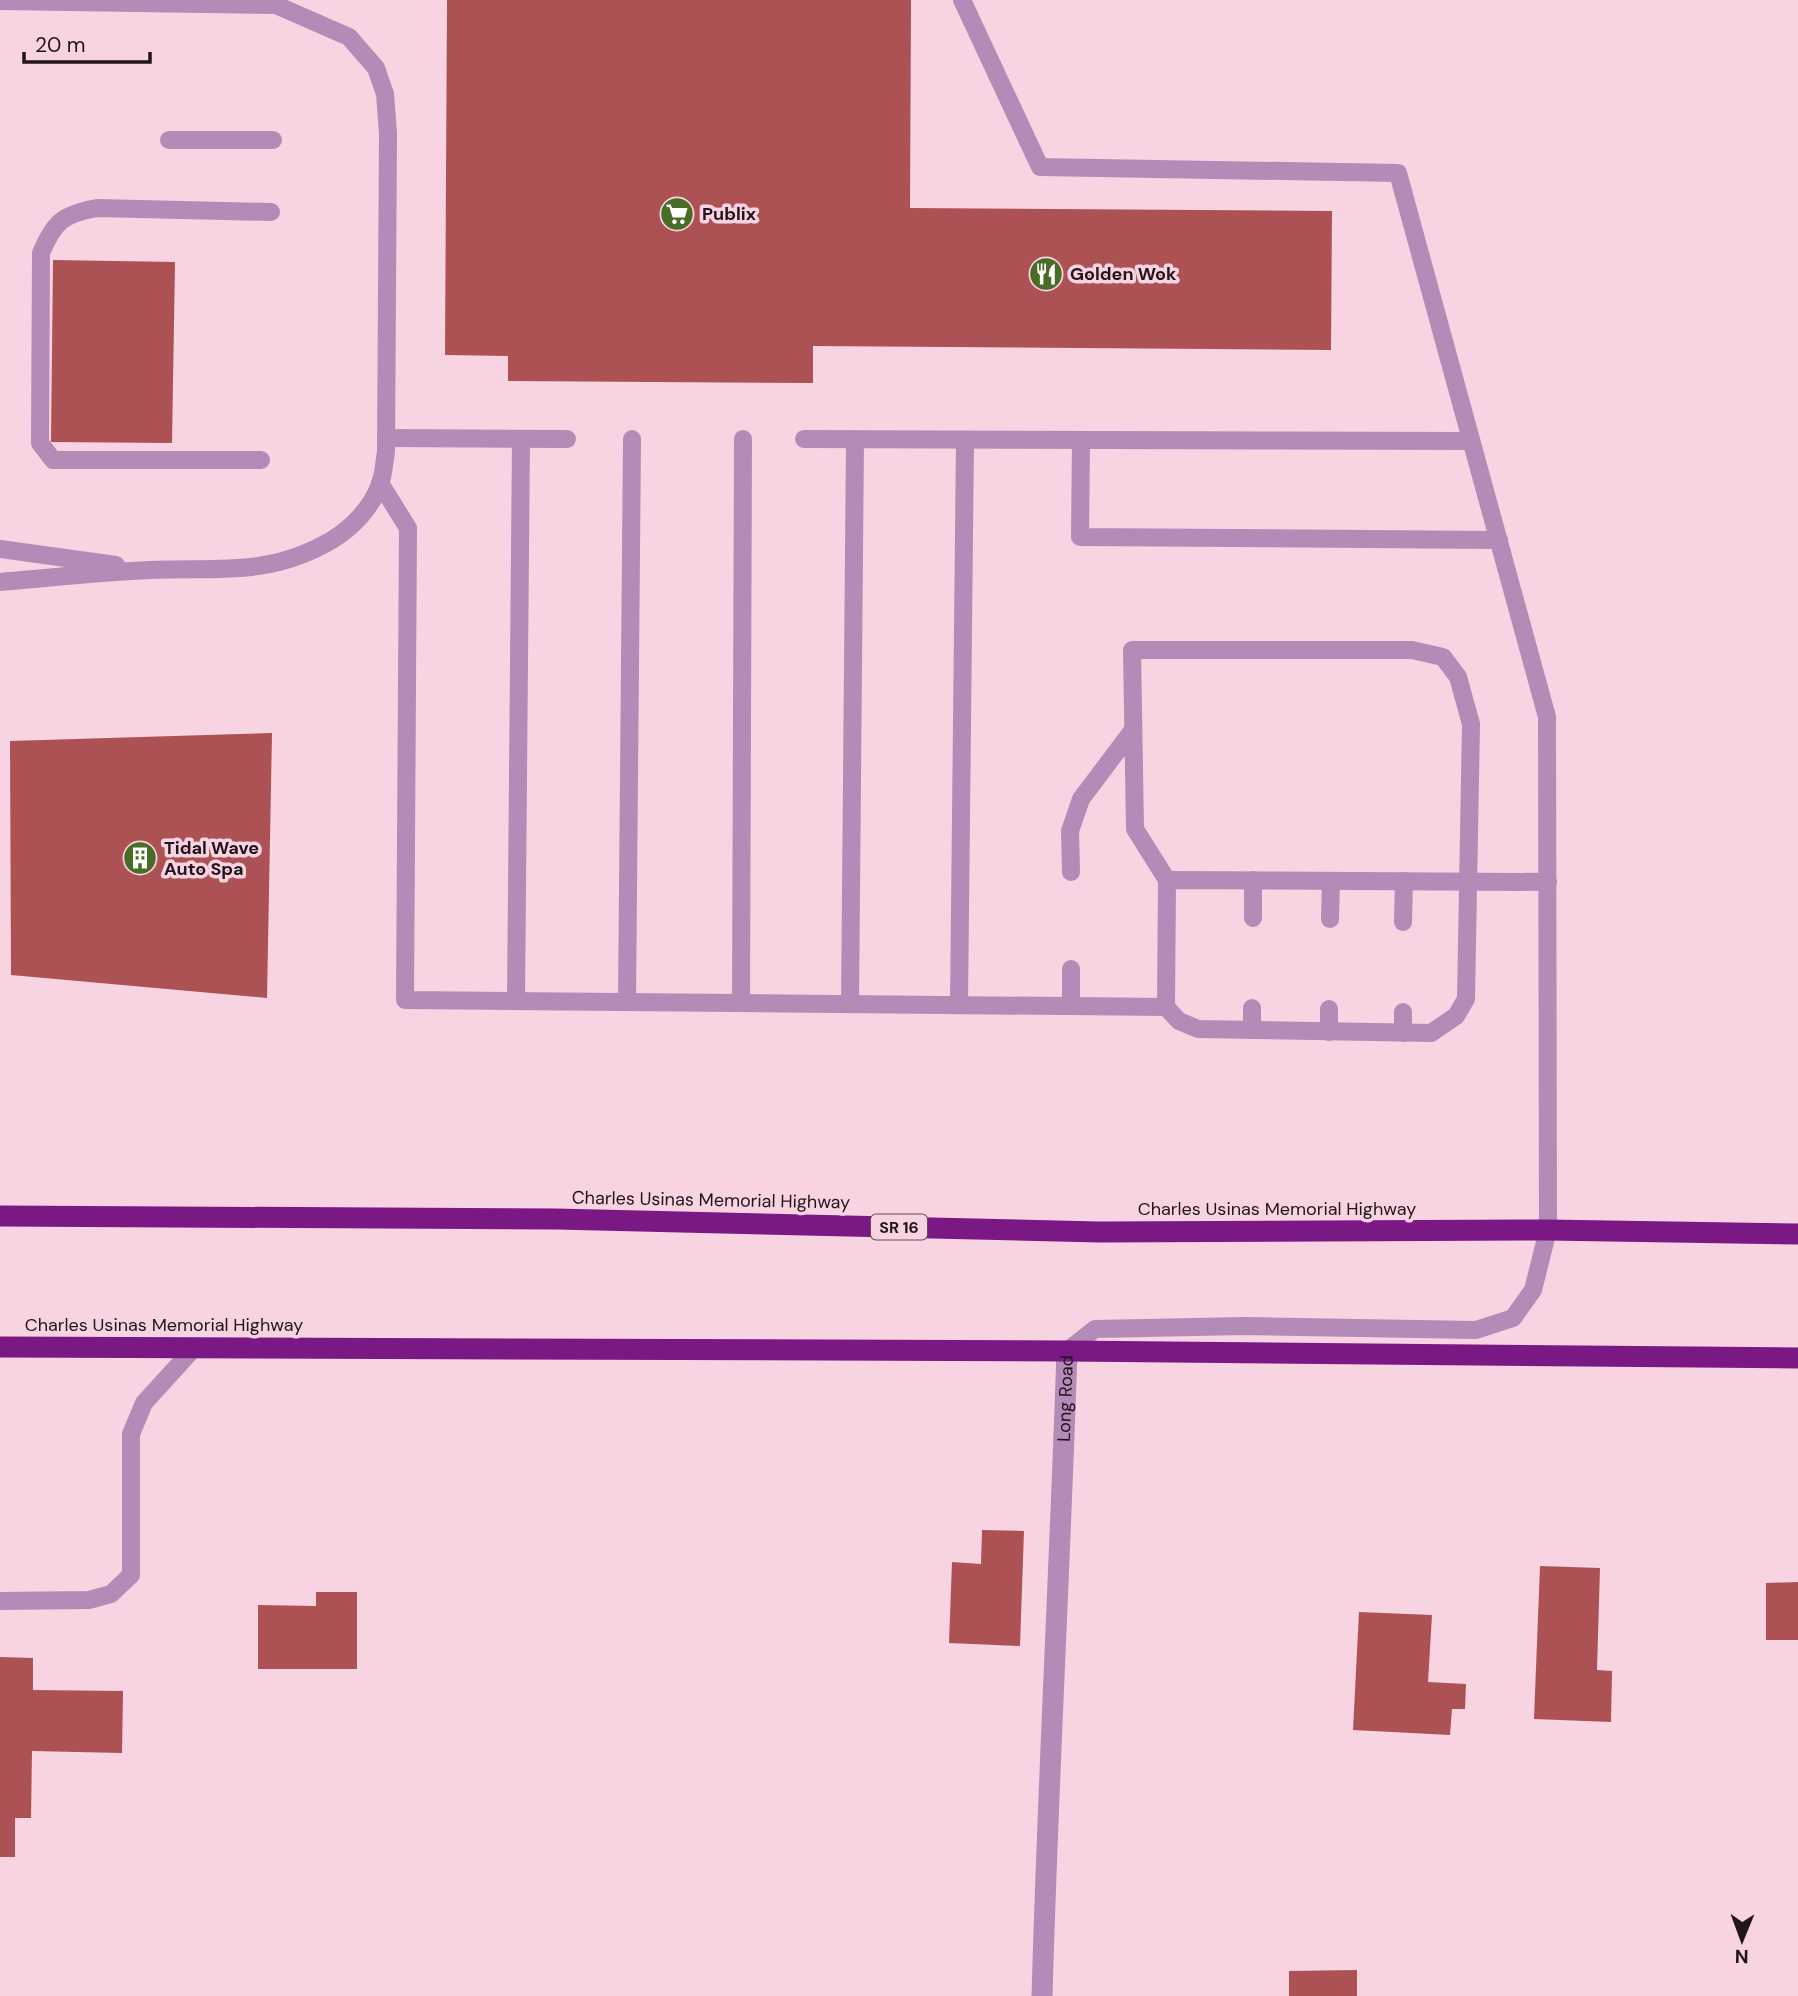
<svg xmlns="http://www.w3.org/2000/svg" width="1798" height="1996" viewBox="0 0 1798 1996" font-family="'DM Sans',sans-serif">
<rect width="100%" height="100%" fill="#f8d3e2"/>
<g fill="#ac5255">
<path d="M447,0H911L910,208L1332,211L1331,350L813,346V383L508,381V356L445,355Z"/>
<path d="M53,260L175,262L172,443L51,442Z"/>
<path d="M272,733L267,998L11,975L10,741Z"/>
<path d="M982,1530L1024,1531L1020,1646L949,1643L952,1562L981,1564Z"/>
<path d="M1540,1566L1600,1568L1597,1670L1612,1671L1611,1722L1534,1719Z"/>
<path d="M1798,1582V1640H1766V1583Z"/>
<path d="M316,1592H357V1669H258V1605L316,1606Z"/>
<path d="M1359,1612L1432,1615L1428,1682L1466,1684L1465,1709H1452L1450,1735L1353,1730Z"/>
<path d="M0,1657L33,1658V1690L123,1691L122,1753L32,1751L31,1818H15V1857H0Z"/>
<path d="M1357,1970V1996H1289V1971Z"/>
</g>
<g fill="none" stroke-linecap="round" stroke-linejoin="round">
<g stroke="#b48ab7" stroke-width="18">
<path d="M962,0L1040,167L1398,173L1547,717L1548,1230L1533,1290L1513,1318L1476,1330L1244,1326L1095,1329L1067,1351"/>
<path d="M0,1L276,5L349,37L376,68L385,94L388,133L386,452C384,462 384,474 380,484C372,507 353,527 332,540C269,577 219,567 150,570C100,572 50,578 0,582"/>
<path d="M169,140H273"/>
<path d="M387,438L567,439"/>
<path d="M804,439L1471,441"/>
<path d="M1081,440L1080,537L1499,540"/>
<path d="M261,460H53L40,443L41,253C54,222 63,214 97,208L271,212"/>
<path d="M380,483L408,528L405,1000L1166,1007L1167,880L1548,882"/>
<path d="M0,549L116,565"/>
<path d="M1071,872L1070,831L1081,799L1133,730"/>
<path d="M1253,918V880"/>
<path d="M1330,919L1331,881"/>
<path d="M1403,922L1404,881"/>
<path d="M516,1001L521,439"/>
<path d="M627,1002L632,439"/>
<path d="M741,1003L743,439"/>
<path d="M850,1004L855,440"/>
<path d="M959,1005L965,440"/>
<path d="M1071,1006V969"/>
<path d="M1166,1007L1179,1021L1198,1029L1431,1033L1456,1016L1466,999L1471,724L1458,677L1443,657L1412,650H1132L1135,829L1167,880"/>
<path d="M1252,1030V1008"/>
<path d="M1329,1032V1009"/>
<path d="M1403,1033V1012"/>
<path d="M0,1601L89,1600L111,1594L131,1575V1434L144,1403L194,1348"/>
</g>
<path stroke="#b48ab7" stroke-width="21" id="s1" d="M1042,1996C1048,1781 1060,1566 1067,1351"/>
<g stroke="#7a1984" stroke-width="21">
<path d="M0,1216L556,1219L1099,1232L1548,1230L1798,1234"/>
<path d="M0,1347L1067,1351L1798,1358"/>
</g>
</g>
<defs>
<g id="supermarket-disc" transform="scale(1.75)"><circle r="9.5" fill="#4a6d26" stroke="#f8d3e2"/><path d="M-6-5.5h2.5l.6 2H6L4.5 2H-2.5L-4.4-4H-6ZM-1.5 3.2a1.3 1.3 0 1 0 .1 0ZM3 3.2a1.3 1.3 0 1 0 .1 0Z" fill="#fff"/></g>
<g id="restaurant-disc" transform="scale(1.75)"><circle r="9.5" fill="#4a6d26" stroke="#f8d3e2"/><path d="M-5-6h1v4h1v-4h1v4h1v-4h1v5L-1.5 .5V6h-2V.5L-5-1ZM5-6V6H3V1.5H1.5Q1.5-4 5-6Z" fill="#fff"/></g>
<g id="building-disc" transform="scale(1.75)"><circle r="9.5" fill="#4a6d26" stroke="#f8d3e2"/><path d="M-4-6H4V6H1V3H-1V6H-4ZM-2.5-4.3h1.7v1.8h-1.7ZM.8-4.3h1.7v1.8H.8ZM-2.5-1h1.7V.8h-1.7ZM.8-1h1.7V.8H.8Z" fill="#fff"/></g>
</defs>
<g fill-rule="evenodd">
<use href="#supermarket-disc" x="677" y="214"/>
<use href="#restaurant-disc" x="1046" y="274"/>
<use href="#building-disc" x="140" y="858"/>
</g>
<g text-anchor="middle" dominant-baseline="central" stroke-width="7" stroke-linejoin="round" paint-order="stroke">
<rect fill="#f8d3e2" stroke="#624d56" stroke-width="2" x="871" y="1214.5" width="56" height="25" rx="5"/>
<g font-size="16" font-weight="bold" fill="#21141a">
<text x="899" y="1227">SR 16</text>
</g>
<g font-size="18" font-weight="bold" fill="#21141a" stroke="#f8d3e2" text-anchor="start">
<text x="702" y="214">Publix</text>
<text x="1070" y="274">Golden Wok</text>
<text x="164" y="848">Tidal Wave<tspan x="164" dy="21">Auto Spa</tspan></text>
</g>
<g font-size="18" fill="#21141a" stroke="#f8d3e2">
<text transform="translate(711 1200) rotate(1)">Charles Usinas Memorial Highway</text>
<text x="1277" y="1209">Charles Usinas Memorial Highway</text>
<text x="164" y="1325">Charles Usinas Memorial Highway</text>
<text stroke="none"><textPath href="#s1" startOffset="598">Long Road</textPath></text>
</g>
</g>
<g transform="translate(1742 1940) rotate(181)" stroke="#f8d3e2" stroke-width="5" paint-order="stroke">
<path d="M0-5L12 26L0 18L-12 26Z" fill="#21141a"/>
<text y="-10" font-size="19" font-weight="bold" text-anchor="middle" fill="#21141a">N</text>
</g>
<path d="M24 52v10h126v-10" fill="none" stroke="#21141a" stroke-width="3.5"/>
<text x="35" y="52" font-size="21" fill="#21141a" stroke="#f8d3e2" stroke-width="5" paint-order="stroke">20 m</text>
</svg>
